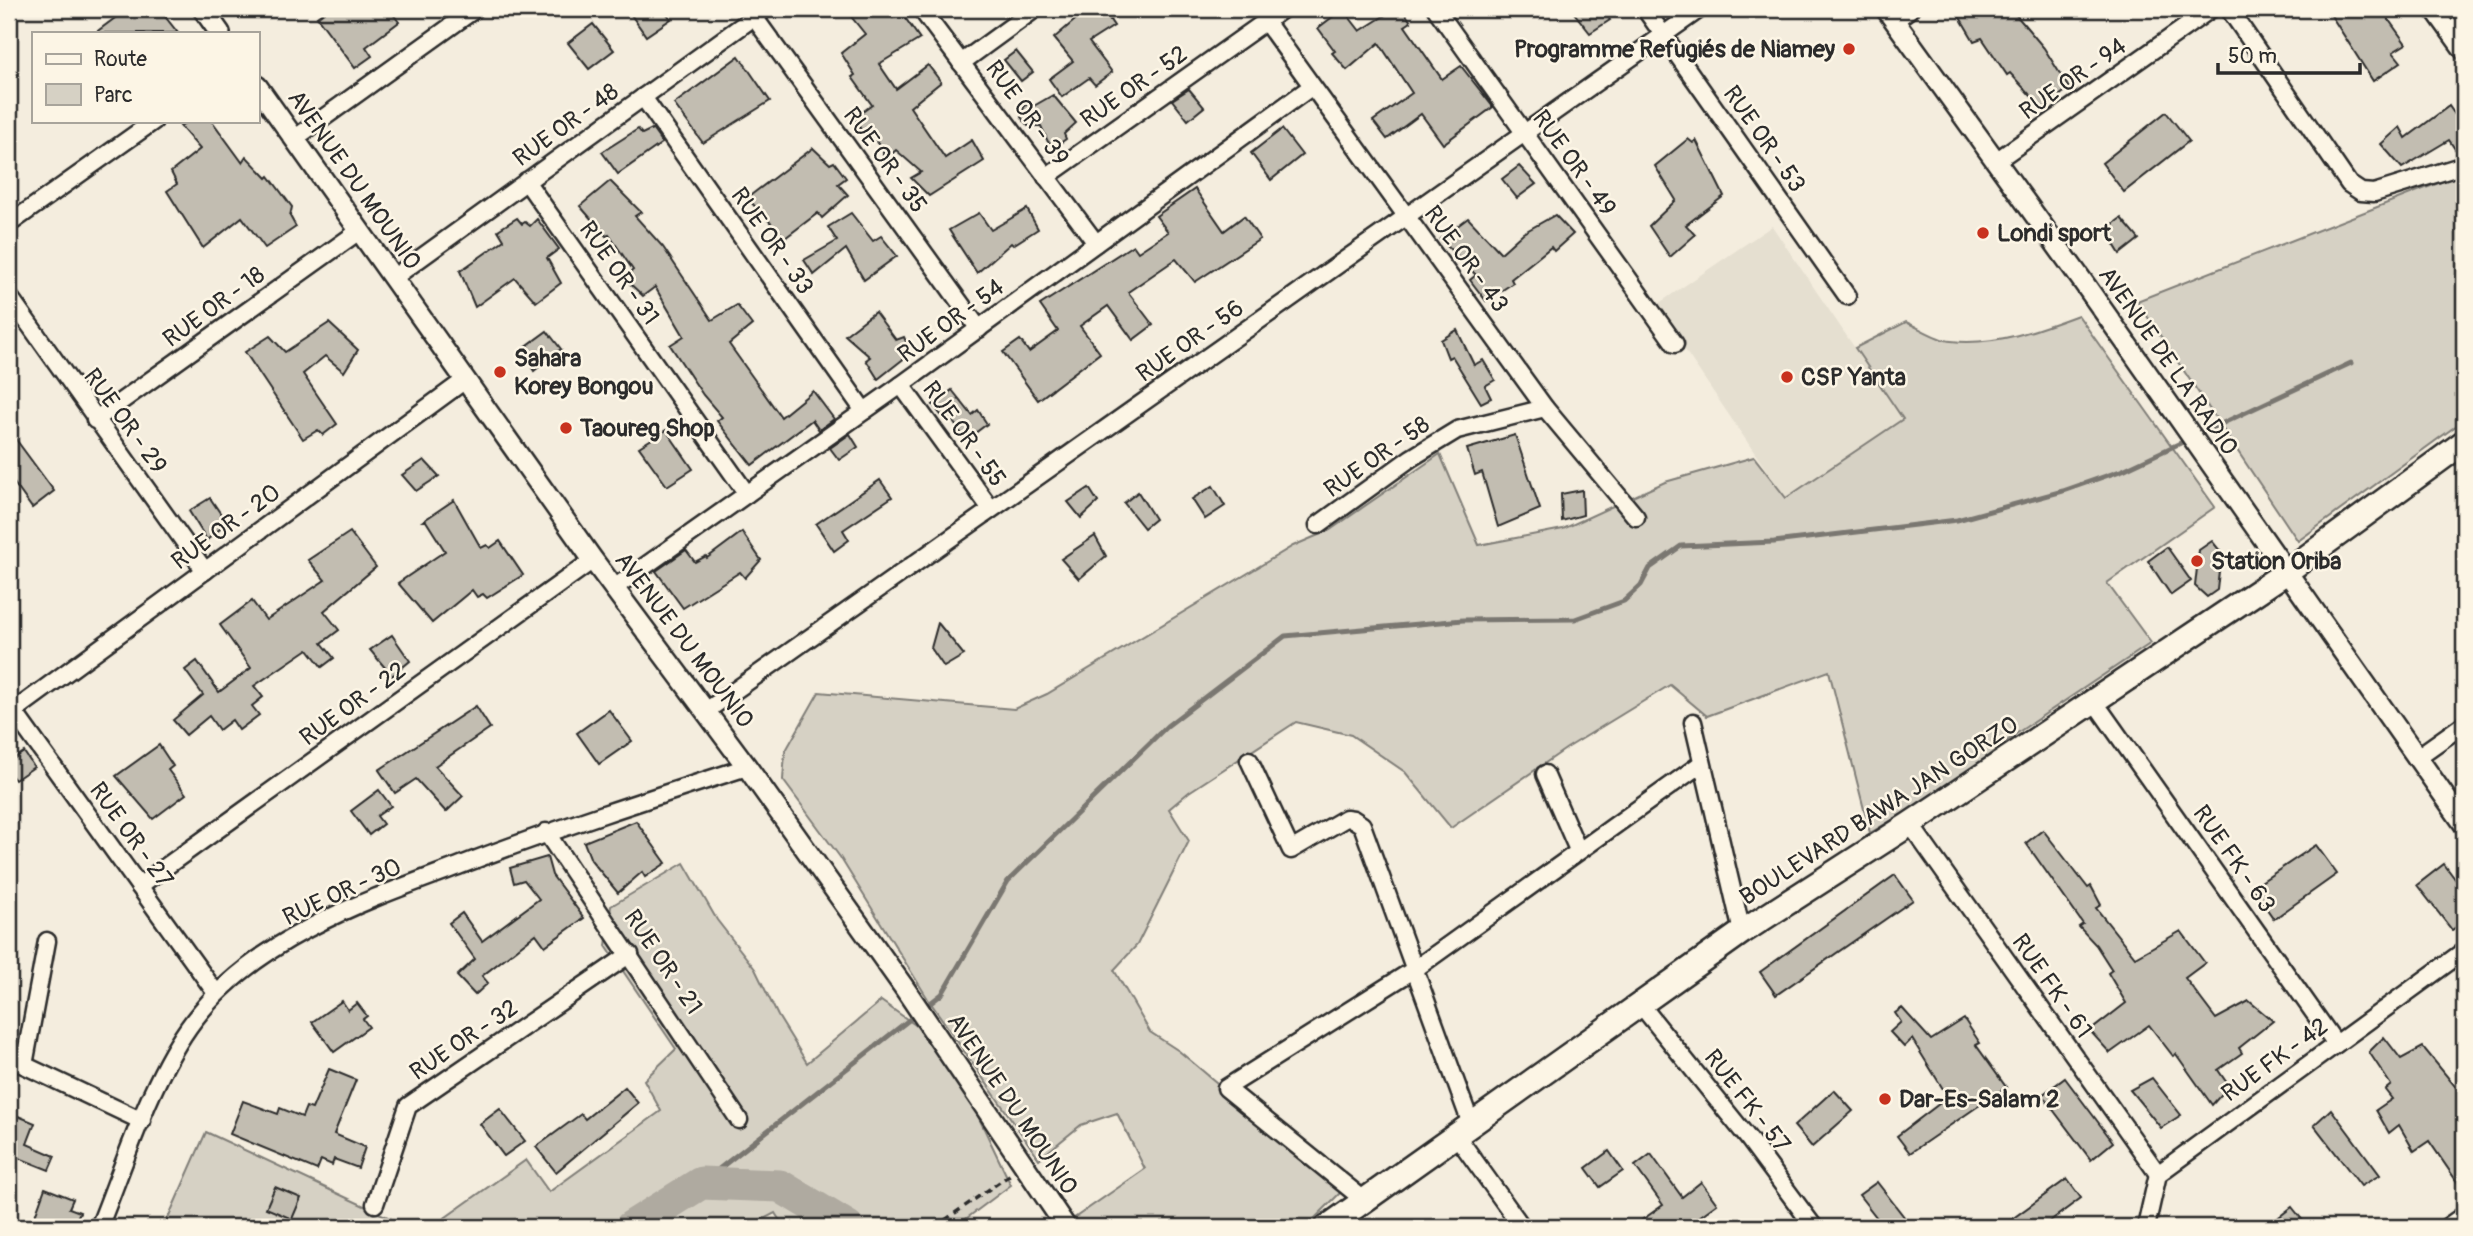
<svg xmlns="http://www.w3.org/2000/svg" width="2473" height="1236" viewBox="0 0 2473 1236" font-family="Pangolin,sans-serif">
<rect width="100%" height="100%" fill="#f4edde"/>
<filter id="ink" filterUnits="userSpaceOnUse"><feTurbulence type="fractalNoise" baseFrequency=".0143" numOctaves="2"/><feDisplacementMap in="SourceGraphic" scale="14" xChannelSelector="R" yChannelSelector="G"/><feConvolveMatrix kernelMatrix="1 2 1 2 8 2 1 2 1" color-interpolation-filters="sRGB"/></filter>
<g filter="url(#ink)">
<path fill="#e5dfd0" d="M1772,226L1903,419L1786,499L1655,306Z"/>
<g fill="#d6d1c4" stroke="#807e78" stroke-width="2">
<path d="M2464,173V420L2298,541L2137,301Z"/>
<path d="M2078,315L2215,507L2107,583L2151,643L2020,731L1948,787L1870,833L1829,671L1707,716L1670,685L1567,748L1451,828L1405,772L1351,735L1296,722L1189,792L1169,809L1189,841L1137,945L1114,970L1150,1032L1179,1051L1304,1156L1341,1192L1306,1227H1080L1073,1219L1145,1169L1117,1113L1081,1125L1039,1159L928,999L840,857L783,780L785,752L819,692L1014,709L1047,694L1293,546L1330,530L1440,454L1479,545L1563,529L1665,482L1754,457L1786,498L1903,419L1855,348L1906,322C1920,328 1937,340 1951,341C1995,346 2038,330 2078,315Z"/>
<path d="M684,863L717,920L755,969L778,1016L807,1063L881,1001L944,1045L1011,1185L955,1227H784L775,1213L748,1227H432L526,1160L549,1192L661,1111L644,1080L676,1049L606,946L611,906Z"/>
<path d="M206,1132L409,1227H164Z"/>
</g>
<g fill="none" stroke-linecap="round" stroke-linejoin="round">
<path stroke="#7a7771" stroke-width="5" d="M701,1183L942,994L1008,881L1167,726L1285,636L1463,620L1575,619L1624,601L1641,585L1650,568L1681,546L1774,542L1957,520L2063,491L2123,470L2351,363"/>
<path stroke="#afaaa0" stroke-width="33" d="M631,1227L701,1183L780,1186L848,1227"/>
</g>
<g fill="#c2bdb1" stroke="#2b2b2b" stroke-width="2">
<path d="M127,9H159L178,33H95Z"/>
<path d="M328,9H389L399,22L366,47L372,56L355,68L317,17Z"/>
<path d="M627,9H663L671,19L646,36Z"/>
<path d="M845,9H884L893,18L901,12L920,39L879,64L896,89L928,65L941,82L910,107L945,158L972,140L984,161L929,196L911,178L921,172L896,150L883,162V151L872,134L866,138L854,118L872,105L852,77L855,75L841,53L865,34Z"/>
<path d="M1088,9H1125L1110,20L1114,26L1089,42L1112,72L1095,85L1089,78L1062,97L1049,79L1073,61L1054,38Z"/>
<path d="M1343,9L1360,31L1395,9H1402L1411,22L1405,26L1442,79L1461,66L1493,107L1443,144L1421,114L1387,139L1373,121L1412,93L1379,43L1347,70L1332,53L1335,51L1318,28Z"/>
<path d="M1571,9H1602L1610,20L1590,33Z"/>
<path d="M1955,9H2011L2044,48L2069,88L2043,109L2010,73L2007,75L1982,38L1974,41Z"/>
<path d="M2327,9H2381L2406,44L2393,52L2401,62L2373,81Z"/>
<path d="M593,24L614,50L589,69L568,43Z"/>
<path d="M1016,51L1033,72L1021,81L1004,60Z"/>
<path d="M739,56L770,101L703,143L674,104Z"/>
<path d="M1189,89L1204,107L1188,120L1172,100Z"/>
<path d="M1053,95L1076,123L1064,134L1066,139L1056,146L1048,142L1041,126H1028L1021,117L1025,104L1032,107Z"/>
<path d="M2449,106L2464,128V143L2455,149L2449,140L2402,168L2381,144L2400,127L2406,138Z"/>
<path d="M2166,112L2189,141L2124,192L2102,163Z"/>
<path d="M189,121H212L242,162L246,156L267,178L269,176L292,207L290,216L296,227L265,248L242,217L203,248L167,191L177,184L171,172L200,149L180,126Z"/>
<path d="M638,129L642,134L652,129L662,143L618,174L602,152Z"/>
<path d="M1282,129L1302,155L1271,180L1251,153Z"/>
<path d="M1688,139L1693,143L1696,140L1724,196L1686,225L1695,235L1670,257L1649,226L1676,200L1655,166Z"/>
<path d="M813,148L830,164L834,162L846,178L838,184L848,195L822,218L818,213L785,238L747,198Z"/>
<path d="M1519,166L1536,184L1517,198L1502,179Z"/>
<path d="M610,181L641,212L635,216L663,247L712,320L737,305L752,325L729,344L781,417L813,391L834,419L819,430L812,420L752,465L717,421L722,417L703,395L670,345L684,336L655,287L643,296L624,278L633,270L609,235L606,236L580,206Z"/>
<path d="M1195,189L1224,231L1244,216L1260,239L1195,282L1176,259L1128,292L1153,325L1133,340L1108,306L1080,326L1100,353L1038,400L1003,352L1020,340L1029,352L1058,331L1040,305L1133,245L1138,252L1168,232L1156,216Z"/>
<path d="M1027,209L1038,229L1013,245L1011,243L977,273L949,230L979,213L991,230Z"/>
<path d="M851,213L873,241L881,236L897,256L864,280L846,249L814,275L804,260L837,241L828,227Z"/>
<path d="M1555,215L1573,234L1554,251L1551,247L1511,279L1513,283L1486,301L1470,280L1476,275L1440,239L1468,218L1501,253L1523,233Z"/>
<path d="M517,218L522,224L525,222L530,226L537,219L559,249L547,258L561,283L536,302L515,278L475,307L460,271L504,240L498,230Z"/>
<path d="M2121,218L2139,239L2120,254L2105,230Z"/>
<path d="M875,312L896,340L904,337L911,353L878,379L866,360L870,357L845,335Z"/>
<path d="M329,323L358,350L344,372L325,356L303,374L337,424L323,435L318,430L303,439L245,352L270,336L285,352Z"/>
<path d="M1457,330L1474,365L1483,360L1495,380L1485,386L1491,398L1481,403L1452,356L1448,358L1441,340Z"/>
<path d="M547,331L561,349L534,371L521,350Z"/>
<path d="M952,390L972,415L978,410L987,424L966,440L949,416L945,420L933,405Z"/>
<path d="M9,430L54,491L32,508L9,476Z"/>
<path d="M666,430L693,469L667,486L639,447Z"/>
<path d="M850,434L858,447L839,460L830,448Z"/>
<path d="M1515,435L1540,509L1498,527L1482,472L1475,475L1467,449Z"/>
<path d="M424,460L439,476L416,491L402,475Z"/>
<path d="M880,480L892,497L843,530L849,540L834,551L816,524Z"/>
<path d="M1213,486L1225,506L1205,519L1192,499Z"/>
<path d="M1089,488L1098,502L1081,518L1068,502Z"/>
<path d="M1582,490L1583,515L1562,521L1561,494Z"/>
<path d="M1138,492L1155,519L1144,528L1124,503Z"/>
<path d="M210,498L227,523L207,540L189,511Z"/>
<path d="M454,500L481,548L487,545L490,548L500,541L523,575L487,598L483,594L477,597L472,590L432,623L398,583L445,551L426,521H423Z"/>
<path d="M350,532L376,567L324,611L339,630L322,643L334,658L322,667L308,649L254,686L263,697L252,706L259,715L239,730L232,720L219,730L209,716L186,735L173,720L203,695L185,670L197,661L219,692L251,668L220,625L252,601L266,620L325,580L308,560Z"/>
<path d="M742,532L761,560L745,578L740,572L683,608L656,571L686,550L695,562L706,556L707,558Z"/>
<path d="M1095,536L1106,556L1079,579L1061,559Z"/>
<path d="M2212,541L2221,552L2217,590L2207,597L2195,586L2199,550Z"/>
<path d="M2167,547L2191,581L2171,595L2148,561Z"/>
<path d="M938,623L964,655L944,667L931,648Z"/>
<path d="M392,635L410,661L392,676L370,650Z"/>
<path d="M476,706L490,728L435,766L463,796L446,812L416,779L395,793L379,770Z"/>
<path d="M609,710L632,741L599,764L577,733Z"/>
<path d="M159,745L173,766L168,770L186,794L153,819L116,776Z"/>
<path d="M24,752L34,767L15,780L9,773V762Z"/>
<path d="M379,790L391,806L377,816L383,824L369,835L351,811Z"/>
<path d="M636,821L666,863L645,877L642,872L618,893L591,860L584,842Z"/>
<path d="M2043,830L2088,888L2091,886L2101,905L2096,908L2135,957L2181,931L2205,963L2185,978L2216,1019L2249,1001L2273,1021L2239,1048L2242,1053L2218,1070L2229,1086L2212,1105L2176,1054L2173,1056L2149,1025L2110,1053L2090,1031L2126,1003L2108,973L2112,970L2096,945L2079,927L2083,924L2026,843Z"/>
<path d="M2316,845L2337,874L2274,919L2252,888Z"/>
<path d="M547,857L552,875L584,918L545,946L536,934L482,976L488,983L475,995L457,976L475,959L449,923L462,913L482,941L539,899L524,880L514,883L510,868Z"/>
<path d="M2444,864L2464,891V921L2452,930L2417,885Z"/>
<path d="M1895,875L1913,900L1776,995L1760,972Z"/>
<path d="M342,1001L348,1010L357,1003L367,1016L363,1019L369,1027L334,1052L312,1022Z"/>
<path d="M1902,1008L1931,1040L1964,1019L1980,1043L1976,1045L2006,1087L1910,1153L1897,1136L1948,1097L1912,1039L1904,1047L1890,1032L1901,1022L1895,1013Z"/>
<path d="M2384,1037L2401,1059L2423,1047L2464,1097V1192L2429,1141L2414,1151L2399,1125L2389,1133L2376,1110L2392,1099L2385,1090L2391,1085L2369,1052Z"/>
<path d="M329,1069L356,1080L334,1134L365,1147L358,1168L334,1159L332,1165L321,1160L317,1170L230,1134L243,1101L278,1114L280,1108L302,1117L306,1107L312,1109Z"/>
<path d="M2065,1078L2113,1142L2091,1160L2042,1095Z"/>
<path d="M2152,1078L2181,1115L2161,1128L2130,1090Z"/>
<path d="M625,1087L638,1103L556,1172L536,1147L581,1114L585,1119Z"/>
<path d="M1834,1090L1853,1111L1812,1147L1794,1126Z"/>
<path d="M500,1109L525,1141L504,1156L480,1124Z"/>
<path d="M2331,1109L2380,1175L2361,1186L2314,1125Z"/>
<path d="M18,1116L35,1123L27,1144L55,1156L49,1170L9,1154V1138Z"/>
<path d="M1609,1151L1623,1171L1600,1187L1586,1168Z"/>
<path d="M1651,1154L1682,1197L1701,1182L1717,1204L1695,1220L1700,1227H1632L1663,1205L1635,1166Z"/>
<path d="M2067,1179L2081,1198L2042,1227H2001Z"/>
<path d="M1877,1182L1912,1227H1884L1859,1195Z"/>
<path d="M275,1187L301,1198L292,1219L266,1208Z"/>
<path d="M45,1188L73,1199L69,1208L80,1212L73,1227H31Z"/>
<path d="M2292,1207L2308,1227H2266Z"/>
</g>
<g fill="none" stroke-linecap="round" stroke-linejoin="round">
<g stroke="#2b2b2b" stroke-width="21">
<g id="minor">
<path d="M921,9L1096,243"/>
<path d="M1436,9L1675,344"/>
<path d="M1645,9L1847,296"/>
<path d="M2229,9L2349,184L2361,192L2374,193L2464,165"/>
<path d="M2433,9L2464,52"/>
<path d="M754,17L979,329"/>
<path d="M1894,21L1910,9"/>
<path d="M1266,22L1545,408L1636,517"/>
<path d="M2450,32L2464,21"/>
<path d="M961,63L1035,9"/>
<path d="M643,97L864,411"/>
<path d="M294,139L475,9"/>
<path d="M1996,161L2211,9"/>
<path d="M1046,177L1283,9"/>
<path d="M526,181L747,494"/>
<path d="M9,224L154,121"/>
<path d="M393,278L765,9"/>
<path d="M9,296L205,571"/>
<path d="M901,385L991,509"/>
<path d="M95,420L359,231"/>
<path d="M1318,525L1411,458L1457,430L1545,408"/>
<path d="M614,588L901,385L1311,87"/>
<path d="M2094,701L2336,1044"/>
<path d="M9,705L216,993"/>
<path d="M14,711L465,380"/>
<path d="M706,711L1700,9"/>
<path d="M1693,722L1742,932"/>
<path d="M2416,758L2464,724"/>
<path d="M1249,760L1291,850L1346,818L1353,819L1362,825L1471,1124"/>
<path d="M1545,774L1578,850"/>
<path d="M1910,824L2158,1174"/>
<path d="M546,832L739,1120"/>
<path d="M139,886L593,560"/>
<path d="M1641,1005L1748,1138L1814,1227"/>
<path d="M9,1058L142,1121"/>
<path d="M24,1065L47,941"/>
<path d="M1456,1135L1522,1227"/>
<path d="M1364,1200L1226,1088L1415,969L1702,763"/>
<path d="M375,1204L408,1106L630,954"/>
<path d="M99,1227C125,1163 152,1075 194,1020C257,937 367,900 461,865C555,829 651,798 747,767"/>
<path d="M2146,1227L2158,1174L2464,951"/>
<path d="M2447,1227L2464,1215"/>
</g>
</g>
<g stroke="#2b2b2b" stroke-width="24">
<g id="tertiary">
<path d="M203,9L220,33"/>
<path d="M1886,9L2081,279L2464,824"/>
<path d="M257,86L593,560L747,767L903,986L1066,1227"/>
</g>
</g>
<g stroke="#2b2b2b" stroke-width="28">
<path id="secondary" d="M1327,1227L1742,932L1910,824L2285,573L2464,442"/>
</g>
<path stroke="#2b2b2b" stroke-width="3.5" stroke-dasharray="7 5" stroke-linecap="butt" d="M935,1227L1011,1174"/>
<use href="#minor" stroke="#fcf5e5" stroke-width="16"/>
<use href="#tertiary" stroke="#fcf5e5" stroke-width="19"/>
<use href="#secondary" stroke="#fcf5e5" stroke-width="23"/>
</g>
</g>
<g fill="#c8321e" stroke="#fcf5e5" stroke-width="2.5">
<circle cx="1849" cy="49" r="7"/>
<circle cx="1983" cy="233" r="7"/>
<circle cx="500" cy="372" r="7"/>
<circle cx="1787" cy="377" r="7"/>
<circle cx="566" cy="428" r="7"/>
<circle cx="2197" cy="561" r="7"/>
<circle cx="1885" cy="1099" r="7"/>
</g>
<g text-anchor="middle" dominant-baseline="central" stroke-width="5" stroke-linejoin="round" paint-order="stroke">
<g font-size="24" font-weight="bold" fill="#2b2b2b" stroke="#fcf5e5" text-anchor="start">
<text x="1835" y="49" text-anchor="end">Programme Refugiés de Niamey</text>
<text x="1997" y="233">Londi sport</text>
<text x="514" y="358">Sahara<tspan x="514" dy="28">Korey Bongou</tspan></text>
<text x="1801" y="377">CSP Yanta</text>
<text x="580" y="428">Taoureg Shop</text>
<text x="2211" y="561">Station Oriba</text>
<text x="1899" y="1099">Dar-Es-Salam 2</text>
</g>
<g font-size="24" fill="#2b2b2b" stroke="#fcf5e5">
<text transform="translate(2073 79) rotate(-35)">RUE OR - 94</text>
<text transform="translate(1134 87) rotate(-35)">RUE OR - 52</text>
<text transform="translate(1027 113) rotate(54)">RUE OR - 39</text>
<text transform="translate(566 125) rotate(-36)">RUE OR - 48</text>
<text transform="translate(1764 139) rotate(55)">RUE OR - 53</text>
<text transform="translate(885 160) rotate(54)">RUE OR - 35</text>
<text transform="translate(1574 163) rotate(54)">RUE OR - 49</text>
<text transform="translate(354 180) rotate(55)">AVENUE DU MOUNIO</text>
<text transform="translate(772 241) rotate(55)">RUE OR - 33</text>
<text transform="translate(1466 259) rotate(54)">RUE OR - 43</text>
<text transform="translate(619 273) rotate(55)">RUE OR - 31</text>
<text transform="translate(214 307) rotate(-36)">RUE OR - 18</text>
<text transform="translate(951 321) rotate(-36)">RUE OR - 54</text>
<text transform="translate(1190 341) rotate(-35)">RUE OR - 56</text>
<text transform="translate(2168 361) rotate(55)">AVENUE DE LA RADIO</text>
<text transform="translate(125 421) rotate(54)">RUE OR - 29</text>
<text transform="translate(964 434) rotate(54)">RUE OR - 55</text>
<text transform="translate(1377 457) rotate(-35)">RUE OR - 58</text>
<text transform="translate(226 527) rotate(-36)">RUE OR - 20</text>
<text transform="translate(684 640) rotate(53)">AVENUE DU MOUNIO</text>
<text transform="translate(353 704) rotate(-36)">RUE OR - 22</text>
<text transform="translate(1879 811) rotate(-33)">BOULEVARD BAWA JAN GORZO</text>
<text transform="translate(131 835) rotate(54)">RUE OR - 27</text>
<text transform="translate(2234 859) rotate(55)">RUE FK - 63</text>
<text transform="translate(342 892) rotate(-25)">RUE OR - 30</text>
<text transform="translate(663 962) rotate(56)">RUE OR - 21</text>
<text transform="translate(2052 986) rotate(55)">RUE FK - 61</text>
<text transform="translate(464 1040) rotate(-34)">RUE OR - 32</text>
<text transform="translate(2275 1060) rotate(-36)">RUE FK - 42</text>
<text transform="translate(1747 1101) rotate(52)">RUE FK - 57</text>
<text transform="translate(1012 1104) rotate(56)">AVENUE DU MOUNIO</text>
</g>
</g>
<rect width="2473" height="1236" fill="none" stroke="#fcf5e5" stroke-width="35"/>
<rect x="18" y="18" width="2438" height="1201" fill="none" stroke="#2b2b2b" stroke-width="2.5" filter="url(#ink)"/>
<rect x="32" y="32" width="228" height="91" fill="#fcf5e5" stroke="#a8a49b" stroke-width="2"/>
<rect x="46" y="54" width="35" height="10" fill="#fcf5e5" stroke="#a8a49b" stroke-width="2"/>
<text x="94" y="66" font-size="21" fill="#2b2b2b">Route</text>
<rect x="46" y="84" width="35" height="21" fill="#d6d1c4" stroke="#a8a49b" stroke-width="2"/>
<text x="94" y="102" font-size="21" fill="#2b2b2b">Parc</text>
<path d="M2218 63v10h142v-10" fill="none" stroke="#2b2b2b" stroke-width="3.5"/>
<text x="2228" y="63" font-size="21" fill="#2b2b2b" stroke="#fcf5e5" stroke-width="5" paint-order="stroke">50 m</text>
</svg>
